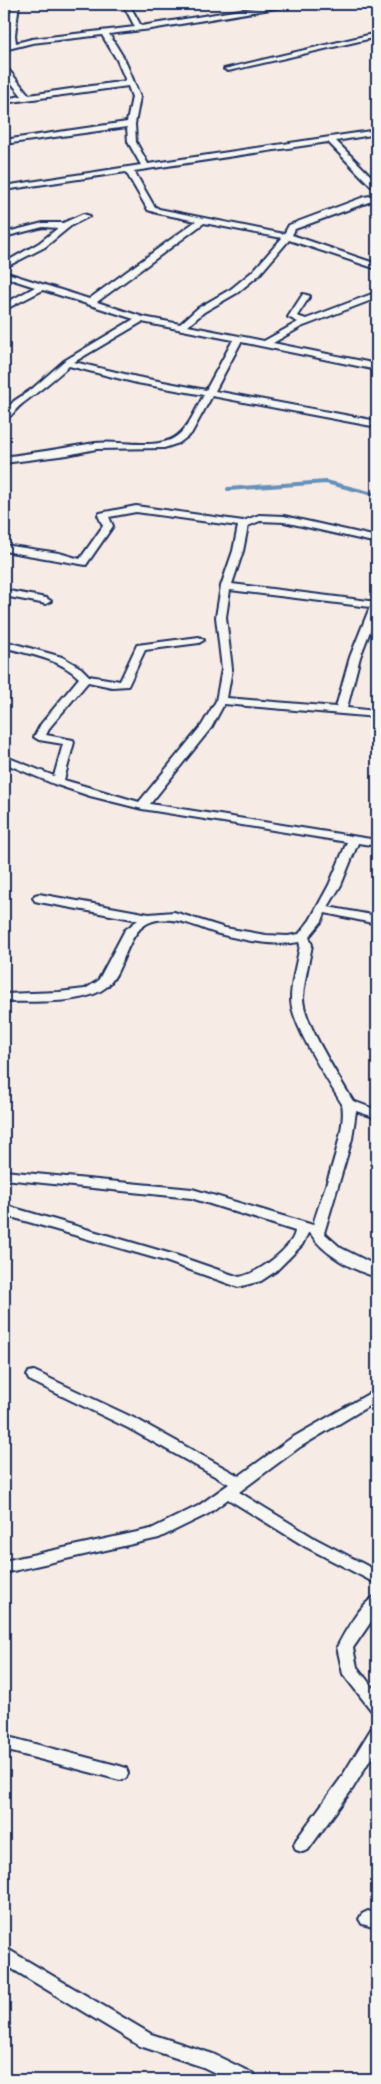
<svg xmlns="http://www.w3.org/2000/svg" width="381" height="2084" viewBox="0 0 381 2084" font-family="Dekko,sans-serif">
<rect width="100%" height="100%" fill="#f7ebe5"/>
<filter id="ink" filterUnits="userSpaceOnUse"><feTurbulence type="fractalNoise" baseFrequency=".02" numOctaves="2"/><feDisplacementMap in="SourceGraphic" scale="10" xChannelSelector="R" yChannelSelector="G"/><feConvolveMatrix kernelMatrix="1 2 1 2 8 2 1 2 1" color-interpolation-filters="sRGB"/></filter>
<g filter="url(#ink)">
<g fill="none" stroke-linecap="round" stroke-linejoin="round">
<path stroke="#6691ba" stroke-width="4" d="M228,489L326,482L377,495"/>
<g stroke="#1b2f5e" stroke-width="4">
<g id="street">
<path d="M12,4H19L15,35L16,43L32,39L135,27L123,4H129L141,26L277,4H291L288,6L151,29L109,34L125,60L140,97L135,124L136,142L148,164L377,130V134L336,141L377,182V186H371L328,142L134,171L154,206L159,209L284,234L289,225L364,197L377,195V199L295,229L292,235L377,264V269L289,240L259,275L237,293L204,312L188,326L264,341L298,322L288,317L303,294L310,296L297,316L306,319L377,292V298L301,327L273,343L377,364V370L241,342L215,391L377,421V427L212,396L191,434L179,443L164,448L96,449L67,455L4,463V457C34,453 64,448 95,443C118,440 154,450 174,438C189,429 195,410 204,395L137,383L69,366C53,380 38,392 22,404C15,409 11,418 4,420V412L14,401L32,389L64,361L134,319L43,290L4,310V304L35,287L4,277V272L89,299L196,221L157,213L148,210L126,172L4,190V186L141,165L128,142L127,127L4,144V140L127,122L132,97L128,86L4,103V99L22,96L4,74V68H7L29,95L126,81L117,60L102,35L32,43L4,50V46L9,45L8,35ZM204,223L282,238L253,271L231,289L198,308L180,324L143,317L97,302ZM142,322L233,340L206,390L137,377L74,362Z"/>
<path d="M377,33V37L228,71L224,69Z"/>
<path d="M83,214L90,216L72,225L45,247L4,268V263L39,243L58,228L43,227L4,237V233L43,223H63Z"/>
<path d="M136,506L243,521L259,515L284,516L377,537V543L284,522L260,521L248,526L243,551L232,584L377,602V613L360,657L347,708L377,711V717L224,704L211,728L150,804L377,840V846L358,843L341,885L328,907L377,916V924L325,913L322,921L309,937L312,945C309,962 304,981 303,998C303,1022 340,1079 353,1101L377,1110V1118L356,1111L352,1139L324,1233L341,1248L377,1266V1277C354,1271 323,1254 311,1234L308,1233L302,1245L276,1271L261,1281L238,1287L165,1261L4,1215V1205L175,1255L239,1277C256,1275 293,1248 295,1231L191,1198L4,1179V1171L192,1189L313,1225C321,1197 348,1130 342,1104C328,1081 291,1024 291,999C291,982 297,962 300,945L299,942C274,947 244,940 219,934C199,928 175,915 153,921C125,929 126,972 105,988C82,1005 32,1001 4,1002V994L59,992L85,989L98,981L125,930L138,920L39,902L35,901L33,898L35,895L39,894L149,914L174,912L225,928L266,935L288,936L299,934L310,920L329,885L347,842L142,809L90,796L54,784L4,763V756L54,776L63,744L39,740L34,737L41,724L79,678C59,658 30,655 4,647V641L62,657L81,668L89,676L120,681L137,645L199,637L204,640L199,643L145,650L128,686L112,687L88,682L50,727L46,735L73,740L74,742L64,780L139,802L202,725L216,701L222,669L216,617L221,586L233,551L238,526L136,512L109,517L113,526L86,565L4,551V545L59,553L80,559L103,526L98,515L100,513ZM230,590L370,607L350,657L336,707L227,698L232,669L226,617Z"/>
<path d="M4,590L46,598L51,601L46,604L4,596Z"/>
<path d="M34,1371L138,1420L239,1476L290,1439L377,1389V1401L300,1447L239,1492L316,1539L377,1571V1584L306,1547L228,1499L208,1514L159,1538L4,1573V1561L151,1529L198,1506L229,1484L128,1428L29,1380L27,1376L29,1372Z"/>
<path d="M377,1596V1613L353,1648L357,1667L377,1693V1712L371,1710L343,1674L337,1647C344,1633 362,1601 377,1596Z"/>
<path d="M377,1727V1748L353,1788L308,1850L302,1852L296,1850L294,1845L296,1840L341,1778L371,1729Z"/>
<path d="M4,1736L120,1766L126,1768L128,1773L126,1778L120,1780L4,1750Z"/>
<path d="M368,1911L377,1914V1928L362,1924L359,1919L362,1914Z"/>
<path d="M4,1947L151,2034L213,2054L254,2074L257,2080H230L203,2067L140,2046L4,1964Z"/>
</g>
</g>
<use href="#street" fill="#f6f6f2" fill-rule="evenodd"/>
</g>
</g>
<rect width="381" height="2084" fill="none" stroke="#f6f6f2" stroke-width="20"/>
<rect x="10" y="10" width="361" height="2064" fill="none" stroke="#1b2f5e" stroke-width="2" filter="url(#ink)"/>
</svg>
